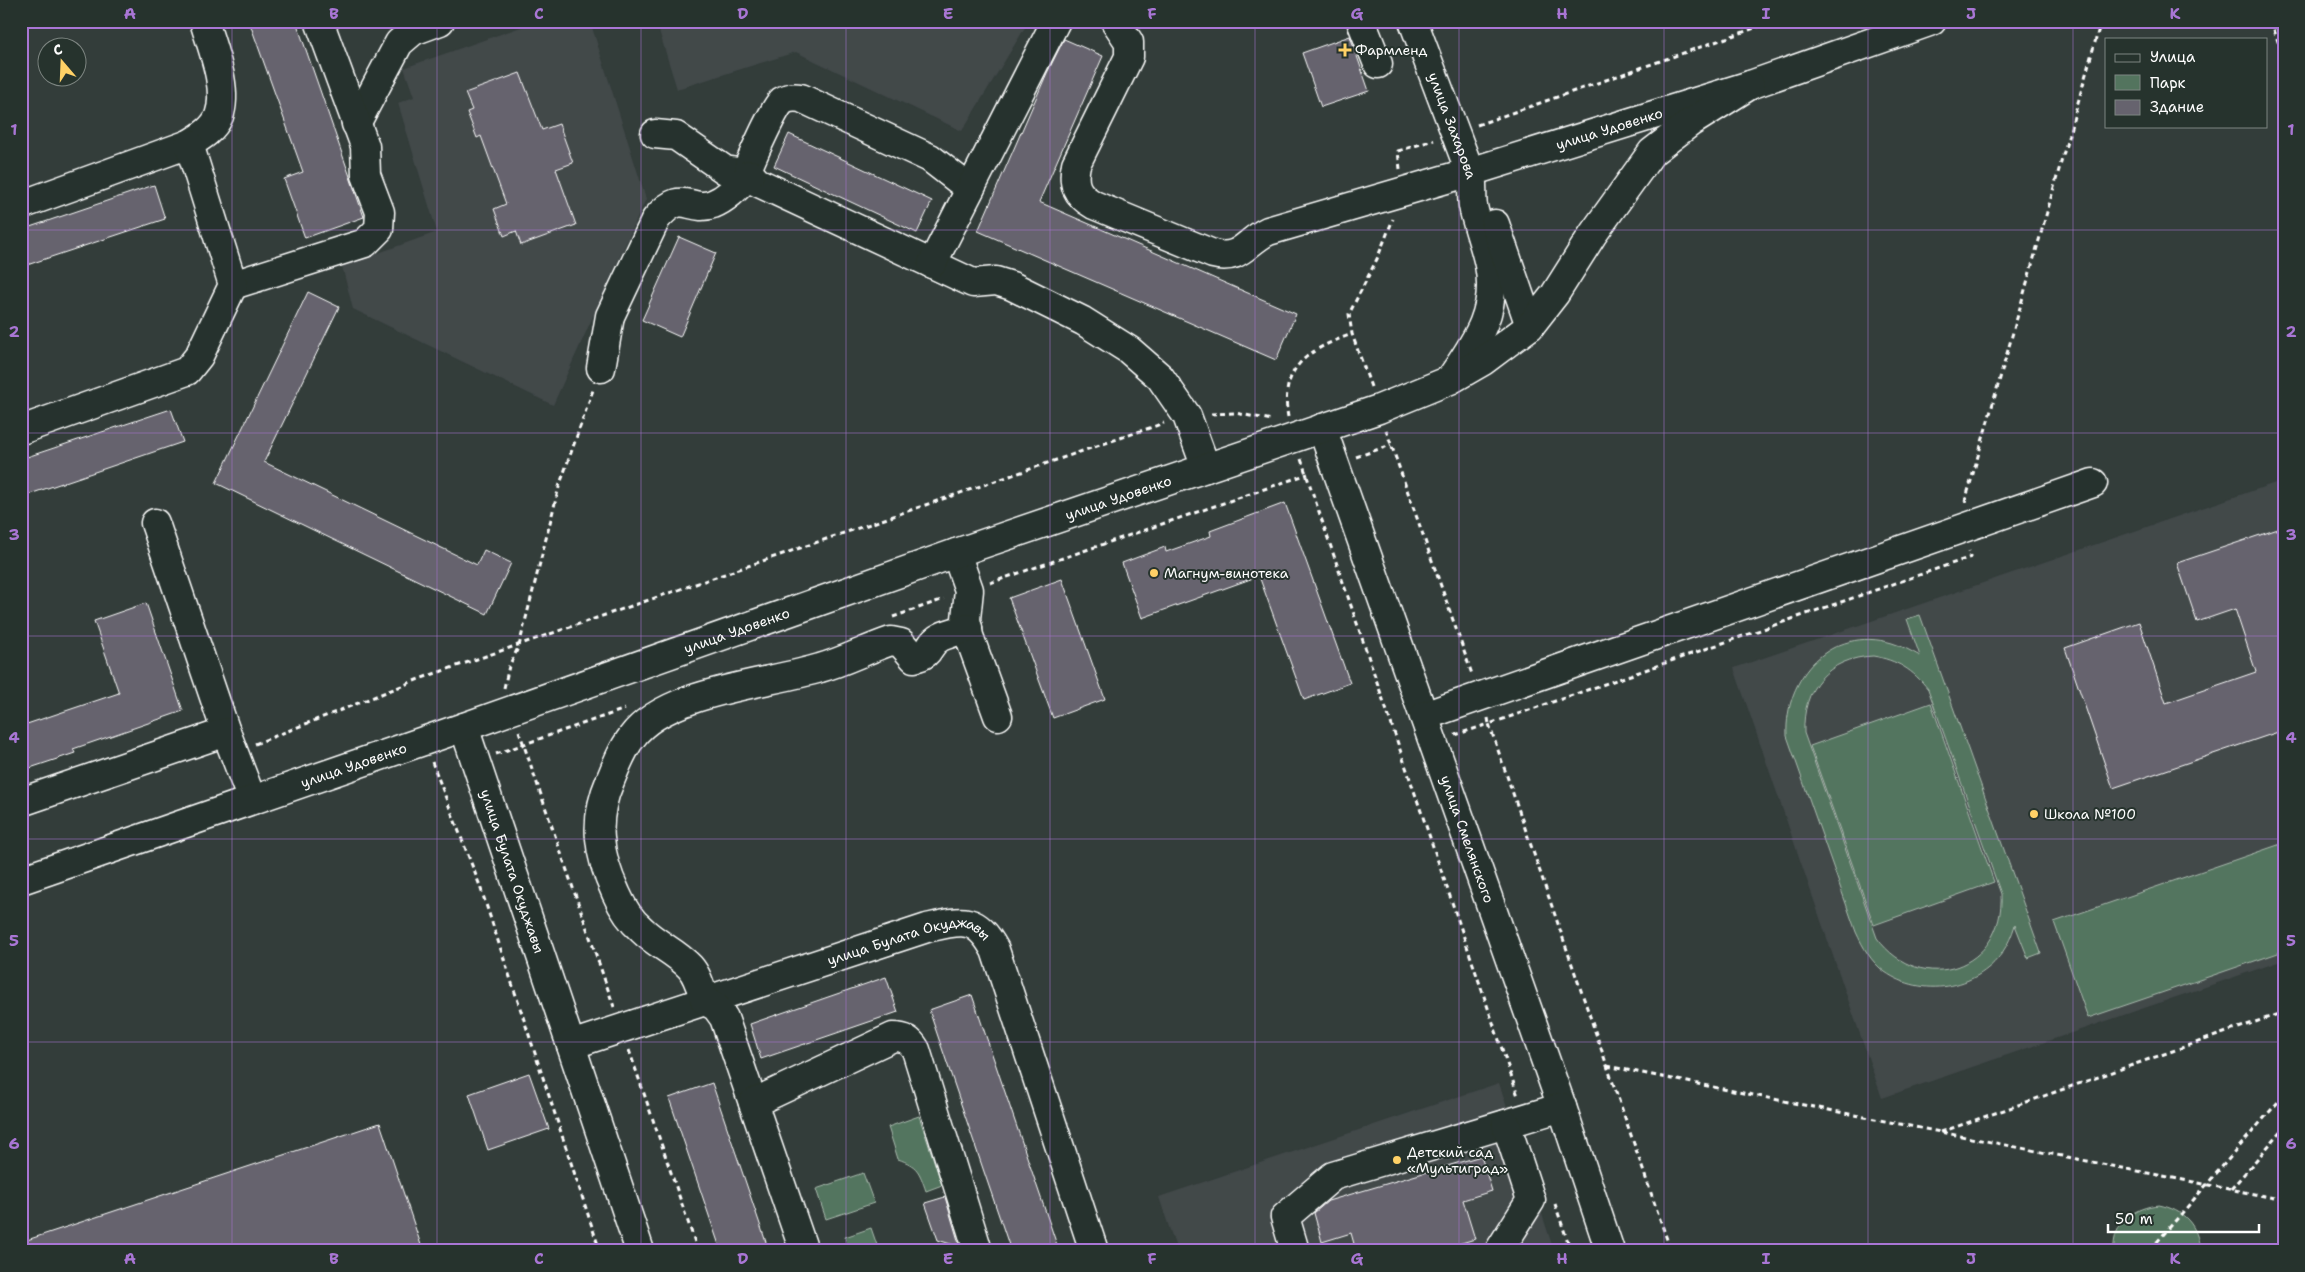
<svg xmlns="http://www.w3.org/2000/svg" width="2305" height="1272" viewBox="0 0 2305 1272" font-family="'Shantell Sans',sans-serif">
<rect width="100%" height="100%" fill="#333d3a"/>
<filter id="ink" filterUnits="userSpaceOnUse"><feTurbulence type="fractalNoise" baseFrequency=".02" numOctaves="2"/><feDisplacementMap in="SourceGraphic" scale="10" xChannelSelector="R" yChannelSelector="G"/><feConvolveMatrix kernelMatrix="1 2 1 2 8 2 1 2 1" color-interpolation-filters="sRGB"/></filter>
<g filter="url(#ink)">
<g fill="#42484a">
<path d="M538,21H590L646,199L553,405L353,309L342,266L437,232L398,103L414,97L404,68Z"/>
<path d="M656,21H1029L962,131L796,52L677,89Z"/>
<path d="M2284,480V960L1882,1098L1734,668Z"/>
<path d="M1499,1083L1554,1251H1177L1159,1197Z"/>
</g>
<g fill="#53745e" stroke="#a9baae" fill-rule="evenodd">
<path d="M1920,615L2041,953L2028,958L2015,925C2012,935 2008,944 2002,953C1976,990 1922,998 1885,972C1871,962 1863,947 1856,932L1787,736C1784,677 1831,625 1892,643C1902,646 1911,651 1920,656L1907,619ZM1873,656C1897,660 1913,670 1928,689L2001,894C2005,969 1921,998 1877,938L1804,733C1802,688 1828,658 1873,656Z"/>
<path d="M1931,703L1994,882L1874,925L1810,746Z"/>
<path d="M2284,843V951L2088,1018L2054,922Z"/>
<path d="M919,1116L942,1185L926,1191C919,1171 918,1166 898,1159L888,1127Z"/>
<path d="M863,1173L874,1203L826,1219L816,1189Z"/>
<path d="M2159,1205C2184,1210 2198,1225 2200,1251H2114C2112,1223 2134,1207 2159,1205Z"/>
<path d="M871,1228L879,1251H850L845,1237Z"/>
</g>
<g fill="#66636e" stroke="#fff">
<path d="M249,21H296L364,217L305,238L284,179L303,172Z"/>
<path d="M1350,36L1369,91L1321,107L1302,53Z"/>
<path d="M1064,39L1103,56L1039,202L1296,314L1276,360L978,231L1047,73Z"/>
<path d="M520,73L542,130L559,124L573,163L556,169L576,225L521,245L516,231L504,236L494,209L506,204L481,136L477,138L467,112L472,110L465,93Z"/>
<path d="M789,134L932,201L917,233L774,166Z"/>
<path d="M154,185L165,219L21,267V230Z"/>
<path d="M679,237L716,253L680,337L642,320Z"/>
<path d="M308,292L339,307L264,462L477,565L484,550L511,563L487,614L216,483Z"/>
<path d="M171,409L183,442L21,497V459Z"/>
<path d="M1285,503L1350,683L1304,700L1259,576L1142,618L1122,563L1165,547L1166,552L1211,536L1210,531Z"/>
<path d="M2284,527V730L2113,788L2065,648L2139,622L2166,703L2256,672L2235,609L2197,622L2177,563Z"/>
<path d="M1062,579L1105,699L1053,718L1009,598Z"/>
<path d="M146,603L183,711L73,749L75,753L21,771V726L119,693L94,621Z"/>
<path d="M886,977L898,1012L761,1059L750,1024Z"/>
<path d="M972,995L1059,1251H1011L929,1010Z"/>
<path d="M529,1073L549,1129L488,1150L469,1094Z"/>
<path d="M712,1083L769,1251H721L669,1098Z"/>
<path d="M380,1123L423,1251H21V1242Z"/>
<path d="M1481,1156L1492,1191L1463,1200L1475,1239L1435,1251H1356L1351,1233L1322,1242L1314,1213L1328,1201Z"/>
<path d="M945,1197L960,1247L938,1240L925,1203Z"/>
</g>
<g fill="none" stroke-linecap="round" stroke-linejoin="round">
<g stroke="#fff" stroke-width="31">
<g id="minor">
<path id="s1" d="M1115,21L1129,42V57L1076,164C1072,184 1076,195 1094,205L1213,254C1241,261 1245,242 1268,231L1470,172L1750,85L1932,21"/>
<path d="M1361,21L1378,64"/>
<path id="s2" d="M1413,21L1470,172C1474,183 1471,194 1473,206C1477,226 1485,245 1489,265C1498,310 1477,340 1453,375"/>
<path d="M356,124L399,43L413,31L440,21"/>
<path d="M655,134L676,136L725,170L750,174"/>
<path d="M970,189L930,158L801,98C794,97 788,97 782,101C774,108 754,153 749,165L750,174L757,182L973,283L996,281L1012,286L1083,321L1129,350L1160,377L1187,416L1206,468"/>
<path d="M21,205L189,144C201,137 214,129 219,116C229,89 212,48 204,21"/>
<path d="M1495,224L1530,326"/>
<path d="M932,264L1056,21"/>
<path d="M233,285L365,243L379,229L380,212L366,175L365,146L319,21"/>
<path d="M601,368L610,316L656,219C683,187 688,213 713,204C728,198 739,185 750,174"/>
<path id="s3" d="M1322,428L1562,1107L1610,1251"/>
<path d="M21,430L187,371L199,356L233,285L189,144"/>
<path d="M155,523L226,732"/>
<path d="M956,553L969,590L966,619L969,636L998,716"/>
<path d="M1424,716L2093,483"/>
<path id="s4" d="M464,727L640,1251"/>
<path d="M21,802L226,732L252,800"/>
<path id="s5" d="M21,880L464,727L956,553L1379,409L1450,380L1483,361L1530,326L1555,294L1593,234L1652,152L1691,122L1750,85"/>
<path id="s6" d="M571,1045L927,928C962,920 976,915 995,950L1094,1251"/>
<path d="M753,1103L724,1018L716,1007L705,1001C701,989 698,976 690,967C676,952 656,944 642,930C630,920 622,907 616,893C598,855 593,820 610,781C616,766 622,750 632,737C665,691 768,684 820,668C845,661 867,649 891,641L901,643L914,658C934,654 926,644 941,637C949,633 959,631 968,628"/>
<path d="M804,1251L753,1103L893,1037C905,1037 910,1040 916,1050L978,1251"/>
<path d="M1295,1251L1285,1217L1333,1176L1562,1107"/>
<path d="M1499,1251L1531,1200L1506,1124"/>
</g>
</g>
<g stroke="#fff" stroke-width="3" stroke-dasharray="5 4" stroke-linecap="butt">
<path d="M2271,21L2284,59"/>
<path d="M1477,125L1775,21"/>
<path d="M1400,169L1398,151L1434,140"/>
<path d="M1371,387L1352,334L1349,314L1377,259L1393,219"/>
<path d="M1211,414L1235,413L1272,420"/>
<path d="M1288,417C1279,366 1310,349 1352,334"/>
<path d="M1386,430L1472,674"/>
<path d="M1356,457L1391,445"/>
<path d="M1301,459L1518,1096"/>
<path d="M1965,502L2101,21"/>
<path d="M990,583L1308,474"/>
<path d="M893,617L944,599"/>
<path d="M504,688L509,666L519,646L559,487L593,390"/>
<path d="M1488,718L1489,724L1971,557L1969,551"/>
<path d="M519,731L614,1007"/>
<path d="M1455,735L1489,724L1671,1251"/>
<path d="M255,744L419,679L1164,423"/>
<path d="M496,754L625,709"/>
<path d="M432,762L480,886L600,1251"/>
<path d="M629,1050L698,1251"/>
<path d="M1607,1066L2284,1200"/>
<path d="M1941,1132L2284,1012"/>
<path d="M2231,1189L2284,1128"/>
<path d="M1555,1204L1571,1251"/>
<path d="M2155,1251L2157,1242L2284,1095"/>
</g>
<use href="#minor" stroke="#26332d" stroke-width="28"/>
</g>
</g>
<path fill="none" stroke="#a976d5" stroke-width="1" stroke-opacity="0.55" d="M232,21V1251M437,21V1251M641,21V1251M846,21V1251M1050,21V1251M1255,21V1251M1459,21V1251M1664,21V1251M1868,21V1251M2073,21V1251M21,230H2284M21,433H2284M21,636H2284M21,839H2284M21,1042H2284"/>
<g fill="#ffd166" stroke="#26332d" stroke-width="2">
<path d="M1342.5 42.5h5v5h5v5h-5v5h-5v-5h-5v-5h5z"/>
<circle cx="1154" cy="573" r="5"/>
<circle cx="2034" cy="814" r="5"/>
<circle cx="1397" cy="1160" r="5"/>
</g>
<g text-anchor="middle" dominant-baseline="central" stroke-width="4" stroke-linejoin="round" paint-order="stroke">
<g font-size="14" fill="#fff" stroke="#26332d" text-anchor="start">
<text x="1355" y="50">Фармленд</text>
<text x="1164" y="573">Магнум-винотека</text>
<text x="2044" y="814">Школа №100</text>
<text x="1407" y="1152">Детский сад<tspan x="1407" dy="16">«Мультиград»</tspan></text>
</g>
<g font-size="14" fill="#fff" stroke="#26332d">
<text stroke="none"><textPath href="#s2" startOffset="112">улица Захарова</textPath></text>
<text stroke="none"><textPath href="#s1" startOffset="756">улица Удовенко</textPath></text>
<text stroke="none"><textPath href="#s5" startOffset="1162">улица Удовенко</textPath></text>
<text stroke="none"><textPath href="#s5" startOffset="758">улица Удовенко</textPath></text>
<text stroke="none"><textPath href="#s5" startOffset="352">улица Удовенко</textPath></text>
<text stroke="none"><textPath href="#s3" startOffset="436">улица Смелянского</textPath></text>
<text stroke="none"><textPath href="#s4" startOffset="152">улица Булата Окуджавы</textPath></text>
<text stroke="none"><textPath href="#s6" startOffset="356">улица Булата Окуджавы</textPath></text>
</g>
</g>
<rect width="2305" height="1272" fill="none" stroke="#26332d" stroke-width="55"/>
<rect x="2105" y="38" width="162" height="90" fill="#26332d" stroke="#7d8581"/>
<rect x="2115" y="54" width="25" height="8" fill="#26332d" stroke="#7d8581"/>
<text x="2150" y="62" font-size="15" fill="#ffffff">Улица</text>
<rect x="2115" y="75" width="25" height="15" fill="#53745e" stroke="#7d8581"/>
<text x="2150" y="88" font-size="15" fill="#ffffff">Парк</text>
<rect x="2115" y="100" width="25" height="15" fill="#66636e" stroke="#7d8581"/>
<text x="2150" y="112" font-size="15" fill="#ffffff">Здание</text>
<g transform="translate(62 62) rotate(341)"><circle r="24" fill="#26332d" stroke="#7d8581"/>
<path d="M0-4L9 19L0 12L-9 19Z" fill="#ffd166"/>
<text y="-8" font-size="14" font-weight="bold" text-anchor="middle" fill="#ffffff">С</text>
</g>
<path d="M2108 1224v8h151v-8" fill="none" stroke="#ffffff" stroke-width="2.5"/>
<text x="2115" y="1224" font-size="15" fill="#ffffff" stroke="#26332d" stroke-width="4" paint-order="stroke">50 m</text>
<rect x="28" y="28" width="2250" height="1216" fill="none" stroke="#a976d5" stroke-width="2"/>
<g font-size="16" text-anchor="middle" font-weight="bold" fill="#a976d5">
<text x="130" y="19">A</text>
<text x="334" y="19">B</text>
<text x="539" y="19">C</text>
<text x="743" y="19">D</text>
<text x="948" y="19">E</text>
<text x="1152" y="19">F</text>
<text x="1357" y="19">G</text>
<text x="1562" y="19">H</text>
<text x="1766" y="19">I</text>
<text x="1971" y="19">J</text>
<text x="2175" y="19">K</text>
<text x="14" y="135">1</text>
<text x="2291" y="135">1</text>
<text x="14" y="337">2</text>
<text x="2291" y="337">2</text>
<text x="14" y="540">3</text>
<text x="2291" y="540">3</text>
<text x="14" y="743">4</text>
<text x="2291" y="743">4</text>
<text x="14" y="946">5</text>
<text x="2291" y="946">5</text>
<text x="14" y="1149">6</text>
<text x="2291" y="1149">6</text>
<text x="130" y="1264">A</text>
<text x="334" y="1264">B</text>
<text x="539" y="1264">C</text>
<text x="743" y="1264">D</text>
<text x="948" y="1264">E</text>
<text x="1152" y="1264">F</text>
<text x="1357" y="1264">G</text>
<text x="1562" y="1264">H</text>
<text x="1766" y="1264">I</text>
<text x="1971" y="1264">J</text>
<text x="2175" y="1264">K</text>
</g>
</svg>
